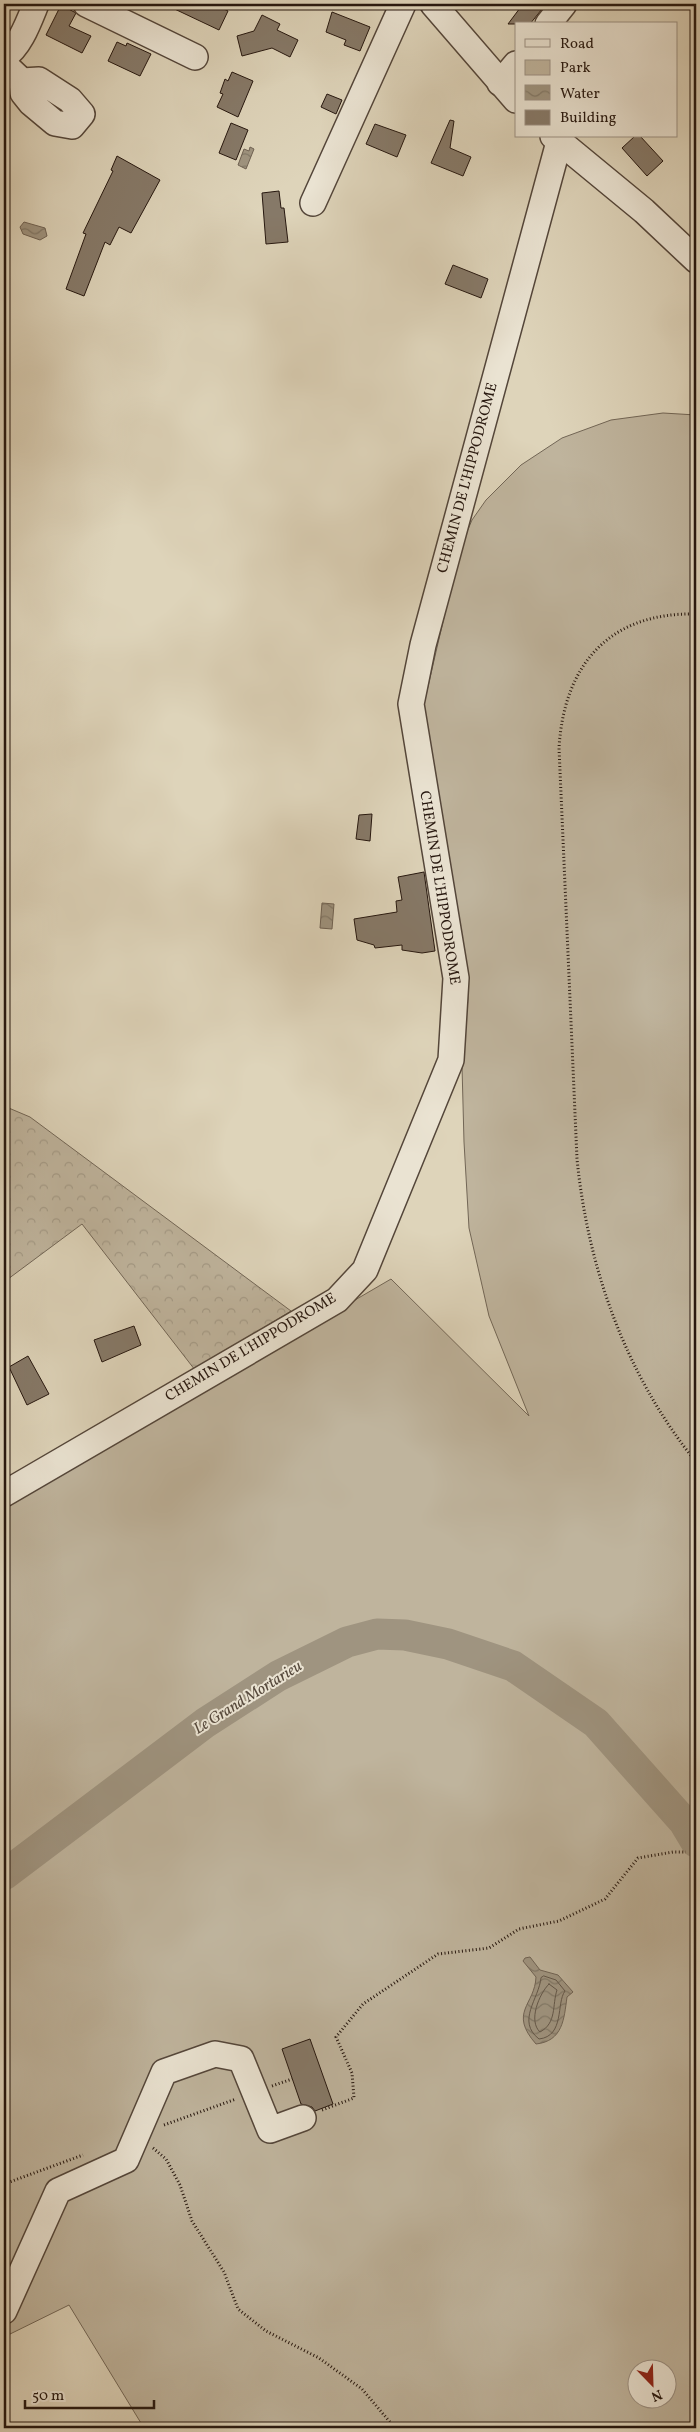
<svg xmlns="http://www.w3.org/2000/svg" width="700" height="2432" viewBox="0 0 700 2432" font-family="Vollkorn,serif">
<defs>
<pattern id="forest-crowns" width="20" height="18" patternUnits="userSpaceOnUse" patternTransform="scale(1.25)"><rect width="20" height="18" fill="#bfb49d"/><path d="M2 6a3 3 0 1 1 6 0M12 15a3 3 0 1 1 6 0" fill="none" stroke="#a49a86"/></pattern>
<pattern id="water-waves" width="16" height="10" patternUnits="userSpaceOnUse" patternTransform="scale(1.25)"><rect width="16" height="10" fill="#9f9480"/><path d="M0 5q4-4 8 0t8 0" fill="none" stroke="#817867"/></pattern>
</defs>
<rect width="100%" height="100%" fill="#ded4ba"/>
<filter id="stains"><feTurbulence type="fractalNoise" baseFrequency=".004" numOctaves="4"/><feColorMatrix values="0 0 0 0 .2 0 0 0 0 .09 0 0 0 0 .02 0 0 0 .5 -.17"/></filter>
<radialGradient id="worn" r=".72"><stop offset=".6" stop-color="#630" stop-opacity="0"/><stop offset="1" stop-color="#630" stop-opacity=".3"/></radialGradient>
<path fill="#bfb49d" stroke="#726656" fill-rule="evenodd" d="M663,413L696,415V2428H144L69,2305L4,2337V1505L391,1279L529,1416L489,1316L469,1228L464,1142L462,1066L468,998L423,708L460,548L472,520L486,500L521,465L562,438L611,420ZM638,2370H668V2400H638Z"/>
<path fill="url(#forest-crowns)" stroke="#726656" d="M4,1106L30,1117L291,1311L195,1370L82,1224L4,1282Z"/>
<g fill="url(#water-waves)" stroke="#6f6253">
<path d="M250,147L254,149L246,169L238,165L244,149L249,151Z"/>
<path d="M24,222L45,228L47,236L40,240L23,234L20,227Z"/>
<path d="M322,903L334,904L332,929L320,928Z"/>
<path d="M530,1957L540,1970L558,1975L573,1992L567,1997C564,2019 563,2041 536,2044C508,2012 535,2005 536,1977L523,1961L525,1958Z"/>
</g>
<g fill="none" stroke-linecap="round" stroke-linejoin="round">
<g stroke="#625648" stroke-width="1">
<path d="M544,1976L556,1980L565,1991C556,2003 565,2036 539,2039C516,2021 539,1999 541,1978Z"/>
<path d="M549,1984L557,1990C552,2005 557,2023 540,2032C528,2021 539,1994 549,1984Z"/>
</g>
<path stroke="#9f9480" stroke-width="31" d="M4,1875L205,1723L278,1676L347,1642L377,1634L405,1635L448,1644L513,1666L596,1723L684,1822L696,1842"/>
</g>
<g fill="#867968" stroke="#26170f">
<path d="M164,4H214L228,11L219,30Z"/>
<path d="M523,4H546L530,24H508Z"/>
<path d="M61,5L76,13L69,26L91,36L82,53L46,35Z"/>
<path d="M332,12L370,27L360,51L344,45L346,40L326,32Z"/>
<path d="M262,15L280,24L277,30L298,40L290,57L272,48L242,56L237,36L254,31Z"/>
<path d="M117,42L126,46L127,43L151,54L140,76L108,61Z"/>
<path d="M232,72L253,81L238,117L217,107L223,94L220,93L225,79L228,81Z"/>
<path d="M327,94L342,100L336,114L321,107Z"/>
<path d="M450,120L454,121L450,148L471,157L463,176L431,163Z"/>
<path d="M231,123L248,130L236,160L219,153Z"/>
<path d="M375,124L406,135L397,157L366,144Z"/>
<path d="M635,136H640L663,161L647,176L622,148Z"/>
<path d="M117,156L160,180L131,233L119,227L110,245L105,242L84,296L66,289L86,234L83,233L113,171L111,170Z"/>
<path d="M279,191L281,208H284L288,242L266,244L262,193Z"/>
<path d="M453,265L488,279L481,298L445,284Z"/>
<path d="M372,814L370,841L356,839L359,815Z"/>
<path d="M424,872L435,951L422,953L402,950V945L375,948L374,945L357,940L354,919L397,912L396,901L402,900L398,877Z"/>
<path d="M134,1326L141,1345L102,1362L94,1340Z"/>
<path d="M28,1356L49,1394L27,1405L9,1367Z"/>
<path d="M310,2039L333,2104L315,2111L312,2107L301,2104L282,2049Z"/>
</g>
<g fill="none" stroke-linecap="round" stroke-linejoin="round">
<g stroke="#54463a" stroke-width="28">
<g id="minor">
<path d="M86,4L195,57"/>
<path d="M433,4L516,100"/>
<path d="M548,24L564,4"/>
<path d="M4,57C20,47 29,21 36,4"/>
<path d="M4,64L22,81L23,93L31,103L55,123L72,126L82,114L70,100L39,80L22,81"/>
<path d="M500,83L516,64"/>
<path d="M553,136L644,211L696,260"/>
<path d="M313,203L403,4"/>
<path d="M4,1494L337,1300L365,1270L451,1060L456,978L411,704L423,645L559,142"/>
<path d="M4,2311L58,2191L126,2160L164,2072L215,2054L241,2059L270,2130L303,2118"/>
</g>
</g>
<g stroke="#26170f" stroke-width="3" stroke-dasharray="1 2.5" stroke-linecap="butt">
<path d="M696,614C610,612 564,664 559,748L577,1159C588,1269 626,1375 696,1462"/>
<path d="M272,2086L292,2079"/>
<path d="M322,2110L354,2098L352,2073L336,2037L363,2004L438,1954L489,1948L519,1929L559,1921L605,1899L638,1858L673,1852H686"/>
<path d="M164,2125L236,2099"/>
<path d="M153,2148L166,2159L180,2185L192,2221L224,2272L238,2309L266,2331L319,2358L362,2389L395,2428"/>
<path d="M4,2184L83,2155"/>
</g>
<use href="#minor" stroke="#eae3d2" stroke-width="25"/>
</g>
<g text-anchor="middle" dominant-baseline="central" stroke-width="4" stroke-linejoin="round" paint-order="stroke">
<g font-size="15" fill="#26170f" stroke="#eae3d2">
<text transform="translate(468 478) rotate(-75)">CHEMIN DE L'HIPPODROME</text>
<text transform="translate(439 888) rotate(81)">CHEMIN DE L'HIPPODROME</text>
<text transform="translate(251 1348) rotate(-31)">CHEMIN DE L'HIPPODROME</text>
</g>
<g font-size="16" font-style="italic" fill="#56493c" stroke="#eae3d2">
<text transform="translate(248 1698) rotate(-32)">Le Grand Mortarieu</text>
</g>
</g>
<rect width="700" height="2432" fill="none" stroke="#ded4ba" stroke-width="20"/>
<rect x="5" y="5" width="690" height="2422" fill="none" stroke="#26170f" stroke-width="2.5"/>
<rect x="10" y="10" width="680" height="2412" fill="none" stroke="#26170f"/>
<rect x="515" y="22" width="162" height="115" fill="#eae3d2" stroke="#9c9184"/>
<rect x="525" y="39" width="25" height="8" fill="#eae3d2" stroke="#9c9184"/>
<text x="560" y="48" font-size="15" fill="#26170f">Road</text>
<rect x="525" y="60" width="25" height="15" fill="#bfb49d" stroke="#9c9184"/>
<text x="560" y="72" font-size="15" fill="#26170f">Park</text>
<rect x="525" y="85" width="25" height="15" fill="url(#water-waves)" stroke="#9c9184"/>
<text x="560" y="98" font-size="15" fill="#26170f">Water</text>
<rect x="525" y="110" width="25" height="15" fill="#867968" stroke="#9c9184"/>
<text x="560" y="122" font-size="15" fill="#26170f">Building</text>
<g transform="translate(652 2384) rotate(157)"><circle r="24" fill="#eae3d2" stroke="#9c9184"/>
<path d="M0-4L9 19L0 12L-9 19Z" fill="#8f2418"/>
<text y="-8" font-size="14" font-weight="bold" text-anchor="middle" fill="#26170f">N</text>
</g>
<path d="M25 2400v8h129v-8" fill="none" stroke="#26170f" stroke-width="2.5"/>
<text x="32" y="2400" font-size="15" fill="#26170f" stroke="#eae3d2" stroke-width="4" paint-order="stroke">50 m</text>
<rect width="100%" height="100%" filter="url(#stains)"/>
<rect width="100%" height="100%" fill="url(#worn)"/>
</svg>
